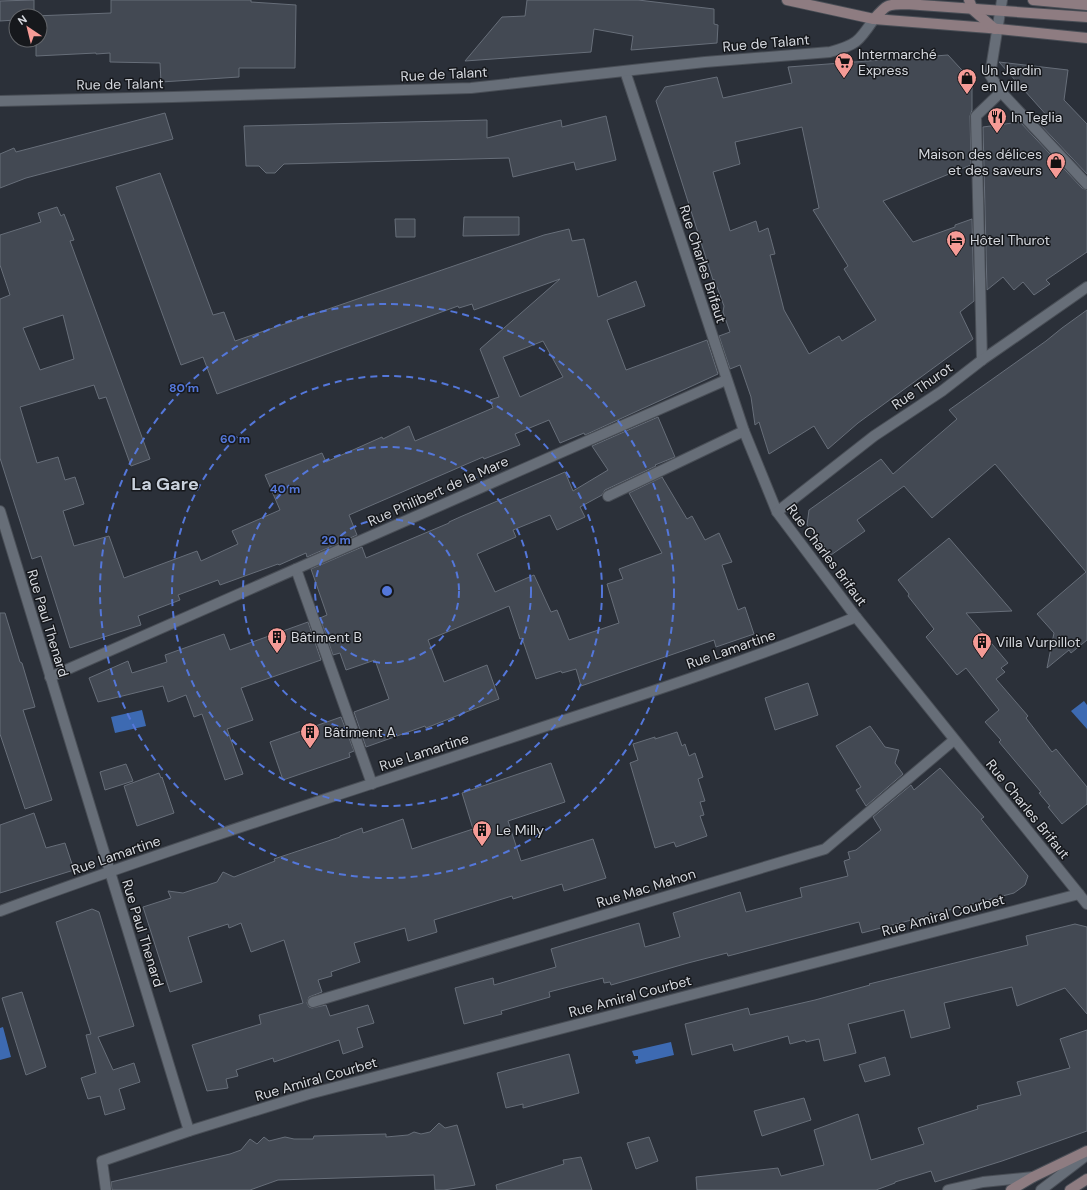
<svg xmlns="http://www.w3.org/2000/svg" width="1087" height="1190" viewBox="0 0 1087 1190" font-family="'DM Sans',sans-serif">
<rect width="100%" height="100%" fill="#2b3039"/>
<g fill="#3d6ab2">
<path d="M1084,701L1087,705V729L1071,711Z"/>
<path d="M142,710L146,726L115,733L111,717Z"/>
<path d="M3,1027L11,1057L0,1060V1028Z"/>
<path d="M671,1042L674,1055L636,1064L635,1060L638,1059V1056H634L632,1051Z"/>
</g>
<g fill="#434953" stroke="#676e79" fill-rule="evenodd">
<path d="M34,0V16L111,13V0H251V2L296,5L295,68H239V77L161,82L160,63L110,62V53L96,54V53L36,56V40H40V16H16V20L0,21V1Z"/>
<path d="M527,0H638L714,9V24L718,25L717,43L631,50L633,36L594,29L591,52L465,61L502,17L525,16Z"/>
<path d="M948,55L972,81V110L970,116L971,165L883,201L913,242L955,227V225L972,219L974,301L960,312L973,339L858,423L828,449L814,426L769,454L759,422L755,425L751,397L740,365L730,369L719,336L730,332L723,312L724,306L714,279L713,280L656,101L665,87L717,77L723,98L792,83L788,67ZM802,127L819,208L813,210L848,266L844,269L876,320L842,341L839,336L809,354L784,310L770,255L775,254L768,228L759,232L756,221L730,231L713,172L740,164L735,142Z"/>
<path d="M999,62L1068,70L1064,100L1087,124V174L1036,120L1049,118Z"/>
<path d="M165,113L173,139L26,178L0,188V154L14,148L16,152Z"/>
<path d="M606,116L616,160L576,170L574,162L513,177L509,158L284,164L275,173H266L259,166H246L244,126L487,120V138L561,120L562,127Z"/>
<path d="M1020,122L1082,188L1087,190V252L1046,280L1050,284L1034,295L1023,282L1014,290L1003,277L987,290L983,127Z"/>
<path d="M160,173L213,315L224,312L235,341L544,235L569,229L572,241L584,239L598,297L636,281L645,306L607,320L626,370L707,340L718,374L585,435L584,433L560,443L549,420L515,434L520,445L484,459L483,457L349,515L357,535L307,557L306,553L279,565L278,564L220,585L218,580L178,595L180,600L138,616L141,625L70,648L41,556L32,559L0,458V299L10,295L0,265V235L41,222L38,213L57,207L61,216L64,214L74,240L70,241L150,459L131,466L106,397L99,399L94,385L20,407L37,463L58,457L65,480L75,477L84,504L63,511L74,546L109,536L124,578L197,551L201,561L238,544L232,531L280,510L265,475L322,453L326,462L382,437L383,439L409,426L415,441L493,408L490,400L499,397L480,349L560,279L474,310L472,304L459,308L458,306L217,394L203,357L181,365L116,187ZM63,315L74,359L40,370L23,328ZM543,341L563,377L520,397L503,357Z"/>
<path d="M464,217H519V235L463,236Z"/>
<path d="M395,219H415V237H396Z"/>
<path d="M1087,310V640L1071,653L1069,650L1047,668L1054,633L1037,614L1086,572L995,464L932,518L904,486L857,520L865,531L831,555L807,525L809,510L881,459L893,474L957,419L949,410L1046,341L1062,328Z"/>
<path d="M658,417L675,457L655,465L656,466L605,490L602,495L580,507L585,517L557,530L550,515L513,530L516,537L477,554L495,592L534,575L551,612L557,610L569,640L619,623L607,584L623,579L619,569L662,553L629,493L662,477L687,519L692,516L705,540L719,533L732,562L722,565L738,610L745,607L754,634L716,647L714,640L581,686L576,669L562,673L561,671L536,679L522,638L520,639L509,606L428,640L444,682L487,665L499,699L426,728L425,726L366,747L354,712L389,699L375,660L346,670L340,653L333,655L320,618L327,615L311,569L362,547L366,558L449,523V522L460,517L565,472L573,491L608,470L592,446Z"/>
<path d="M949,538L1012,611L966,613L1008,663L1001,668L1005,672L996,679L1028,716L1026,718L1052,752L1056,749L1087,787V804L1062,824L1048,807L1050,806L1039,793L1041,792L999,742L1001,740L985,722L999,710L966,668L957,675L926,637L934,629L908,596L909,594L898,580Z"/>
<path d="M0,613H5L20,662L22,663L35,707L23,710L52,800L25,809L0,734Z"/>
<path d="M308,622L321,660L241,688L253,720L227,729L243,774L225,780L202,714L194,717L186,695L168,702L163,686L98,702L89,678L128,661L132,673L167,662L165,655L224,634L230,650Z"/>
<path d="M808,683L818,715L775,730L765,698Z"/>
<path d="M341,717L354,751L349,753L350,757L283,780L270,742Z"/>
<path d="M870,726L885,747L899,750L895,763L903,774L866,806L856,790L861,787L836,746Z"/>
<path d="M677,732L682,746L685,744L689,756L695,753L703,777L698,779L705,801L700,802L704,815L700,816L707,836L676,847L674,842L655,848L630,763L638,760L633,744L655,737V739Z"/>
<path d="M551,763L565,802L508,821L521,861L593,839L606,878L564,891L562,884L513,899L512,896L434,920L437,932L408,941L405,928L354,943L360,962L331,972L332,976L318,980L322,992L309,997L307,1003L309,1007L312,1008L326,1005L330,1016L368,1005L374,1023L357,1028L363,1047L343,1054L339,1040L274,1062L273,1058L236,1070L238,1076L226,1079L228,1088L207,1091L192,1045L261,1024L259,1015L303,1003L284,940L251,952L241,923L229,928L228,924L188,937L202,982L170,992L143,907L171,898L168,891L183,893L217,882L223,872L234,877L275,861L274,859L340,837V836L362,828L363,833L403,819L412,849L473,829L462,793Z"/>
<path d="M126,764L133,781L105,790L100,772Z"/>
<path d="M940,768L984,817L981,819L1028,876L1025,885L1014,893L862,933L859,922L728,956L727,953L688,963L611,985L610,982L604,983L603,978L549,992L550,997L501,1011L502,1014L464,1024L455,988L493,978L494,985L556,967L551,949L639,923L645,947L680,937L673,913L740,892L746,912L802,897L800,888L848,876L844,861L850,859L848,852L856,850L881,830L873,817L911,785L914,790Z"/>
<path d="M159,773L161,778L162,777L174,813L137,826L124,786Z"/>
<path d="M34,813L46,848L65,843L74,870L0,893V825Z"/>
<path d="M92,909L99,912L134,1026L98,1037L113,1070L134,1063L140,1082L119,1089L125,1109L105,1115L100,1096L88,1099L81,1078L96,1073L86,1035L91,1034L56,922Z"/>
<path d="M1075,924L1087,927V1014L1065,988L1017,1006L1012,987L944,1003L950,1028L911,1038L904,1010L848,1024L856,1053L824,1061L819,1039L806,1042L805,1040L790,1044L788,1036L734,1051L732,1044L692,1055L685,1024L748,1008L750,1015L815,1000L870,985L869,984L1028,945L1026,936Z"/>
<path d="M22,992L46,1067L26,1075L2,998Z"/>
<path d="M1087,1030V1131L1002,1161L935,1182L931,1171L895,1182V1183L876,1190H697L696,1177L778,1168L781,1176L824,1165L814,1130L858,1114L871,1160L924,1144L918,1128L978,1109L977,1106L1021,1095L1017,1082L1070,1068L1060,1039Z"/>
<path d="M569,1054L579,1093L523,1108V1104L506,1108L497,1073Z"/>
<path d="M885,1057L890,1075L865,1082L859,1065Z"/>
<path d="M804,1098L811,1120L762,1136L754,1111Z"/>
<path d="M439,1123L445,1128L457,1125L475,1185L444,1190H435L434,1175L278,1180L250,1190H112L111,1182L230,1154L241,1150L250,1139L257,1144L264,1137L269,1141L285,1137L294,1139H313L314,1136L386,1134V1137L408,1135L414,1132L421,1134L430,1132Z"/>
<path d="M649,1137L658,1161L636,1169L627,1143Z"/>
<path d="M581,1157L592,1190H497L496,1185L564,1164L563,1160Z"/>
</g>
<g fill="none" stroke-linecap="round" stroke-linejoin="round">
<g stroke="#494e56" stroke-width="12">
<path id="lane" d="M608,496L744,431"/>
</g>
<g stroke="#494e56" stroke-width="12">
<g id="street">
<path d="M1002,0L990,75L1001,92L1087,184"/>
<path d="M625,71L744,431L777,512L856,617L1087,904"/>
<path d="M0,101L173,97L471,88L705,62L830,52C857,45 859,41 874,19"/>
<path d="M982,360L976,116L1001,92"/>
<path d="M0,511L189,1131"/>
<path d="M777,512L874,436L942,391L982,360L1087,287"/>
<path d="M296,569L372,784"/>
<path d="M50,677L726,380"/>
<path d="M0,911C179,845 361,788 543,727C648,693 753,659 856,617"/>
<path d="M313,1002L825,849L954,740"/>
<path d="M106,1190L102,1161L189,1131L309,1094L1079,894"/>
<path d="M948,1190L983,1182L1033,1177"/>
<path d="M1041,1190L1087,1155"/>
</g>
</g>
<g stroke="#494e56" stroke-width="12">
<g id="secondary">
<path d="M787,0L874,19L989,28L1087,38"/>
<path d="M969,0L973,10L995,29"/>
<path d="M1033,0L1087,5"/>
<path d="M874,19C886,5 887,4 906,4L1087,17"/>
<path d="M1011,1190L1033,1177L1087,1151"/>
<path d="M1070,1190L1087,1179"/>
</g>
</g>
<use href="#lane" stroke="#676e78" stroke-width="10"/>
<use href="#street" stroke="#676e78" stroke-width="10"/>
<use href="#secondary" stroke="#8e7c81" stroke-width="10"/>
</g>
<g fill="none" stroke="#5477da" stroke-width="2" stroke-dasharray="7 5">
<circle cx="387" cy="591" r="72"/>
<circle cx="387" cy="591" r="144"/>
<circle cx="387" cy="591" r="215"/>
<circle cx="387" cy="591" r="287"/>
</g>
<defs>
<g id="supermarket-pin" transform="scale(1)"><path d="M0 17L-7.5 6A9.5 9.5 0 1 1 7.5 6Z" fill="#f59b96" stroke="#16181c"/><path d="M-6-5.5h2.5l.6 2H6L4.5 2H-2.5L-4.4-4H-6ZM-1.5 3.2a1.3 1.3 0 1 0 .1 0ZM3 3.2a1.3 1.3 0 1 0 .1 0Z" fill="#111"/></g>
<g id="shop-pin" transform="scale(1)"><path d="M0 17L-7.5 6A9.5 9.5 0 1 1 7.5 6Z" fill="#f59b96" stroke="#16181c"/><path d="M-5-2.5h2.3a2.7 3.5 0 0 1 5.4 0H5L5.5 6h-11ZM-1.5-2.5h3a1.5 2.3 0 0 0-3 0Z" fill="#111"/></g>
<g id="restaurant-pin" transform="scale(1)"><path d="M0 17L-7.5 6A9.5 9.5 0 1 1 7.5 6Z" fill="#f59b96" stroke="#16181c"/><path d="M-5-6h1v4h1v-4h1v4h1v-4h1v5L-1.5 .5V6h-2V.5L-5-1ZM5-6V6H3V1.5H1.5Q1.5-4 5-6Z" fill="#111"/></g>
<g id="hotel-pin" transform="scale(1)"><path d="M0 17L-7.5 6A9.5 9.5 0 1 1 7.5 6Z" fill="#f59b96" stroke="#16181c"/><path d="M-6-4.5h1.5V1H6V5H4.5V3h-9V5H-6ZM-4 0a1.8 1.8 0 1 1 3.6 0ZM.5 0V-2.5h3Q6-2.5 6 0Z" fill="#111"/></g>
<g id="building-pin" transform="scale(1)"><path d="M0 17L-7.5 6A9.5 9.5 0 1 1 7.5 6Z" fill="#f59b96" stroke="#16181c"/><path d="M-4-6H4V6H1V3H-1V6H-4ZM-2.5-4.3h1.7v1.8h-1.7ZM.8-4.3h1.7v1.8H.8ZM-2.5-1h1.7V.8h-1.7ZM.8-1h1.7V.8H.8Z" fill="#111"/></g>
</defs>
<g fill-rule="evenodd">
<use href="#supermarket-pin" x="844" y="62"/>
<use href="#shop-pin" x="967" y="78"/>
<use href="#restaurant-pin" x="997" y="117"/>
<use href="#shop-pin" x="1056" y="162"/>
<use href="#hotel-pin" x="956" y="240"/>
<use href="#building-pin" x="277" y="637"/>
<use href="#building-pin" x="982" y="642"/>
<use href="#building-pin" x="310" y="732"/>
<use href="#building-pin" x="482" y="830"/>
</g>
<g text-anchor="middle" dominant-baseline="central" stroke-width="3" stroke-linejoin="round" paint-order="stroke">
<g font-size="14" fill="#d5d8de" stroke="#16181c">
<text transform="translate(766 43) rotate(-5)">Rue de Talant</text>
<text transform="translate(444 74) rotate(-3)">Rue de Talant</text>
<text transform="translate(120 84) rotate(-1)">Rue de Talant</text>
<text transform="translate(703 264) rotate(72)">Rue Charles Brifaut</text>
<text transform="translate(922 386) rotate(-35)">Rue Thurot</text>
<text transform="translate(438 491) rotate(-24)">Rue Philibert de la Mare</text>
<text transform="translate(827 555) rotate(53)">Rue Charles Brifaut</text>
<text transform="translate(48 623) rotate(73)">Rue Paul Thenard</text>
<text transform="translate(731 649) rotate(-19)">Rue Lamartine</text>
<text transform="translate(424 752) rotate(-18)">Rue Lamartine</text>
<text transform="translate(1028 809) rotate(51)">Rue Charles Brifaut</text>
<text transform="translate(116 855) rotate(-19)">Rue Lamartine</text>
<text transform="translate(646 888) rotate(-17)">Rue Mac Mahon</text>
<text transform="translate(943 915) rotate(-15)">Rue Amiral Courbet</text>
<text transform="translate(143 933) rotate(73)">Rue Paul Thenard</text>
<text transform="translate(630 996) rotate(-15)">Rue Amiral Courbet</text>
<text transform="translate(316 1079) rotate(-16)">Rue Amiral Courbet</text>
</g>
<g font-size="14" fill="#d5d8de" stroke="#16181c" text-anchor="start">
<text x="858" y="54">Intermarché<tspan x="858" dy="16">Express</tspan></text>
<text x="981" y="70">Un Jardin<tspan x="981" dy="16">en Ville</tspan></text>
<text x="1011" y="117">In Teglia</text>
<text x="1042" y="154" text-anchor="end">Maison des délices<tspan x="1042" dy="16">et des saveurs</tspan></text>
<text x="970" y="240">Hôtel Thurot</text>
<text x="291" y="637">Bâtiment B</text>
<text x="996" y="642">Villa Vurpillot</text>
<text x="324" y="732">Bâtiment A</text>
<text x="496" y="830">Le Milly</text>
</g>
<g font-size="18" font-weight="bold" fill="#cad2dd" stroke="#16181c">
<text x="165" y="484">La Gare</text>
</g>
</g>
<circle cx="387" cy="591" r="6" fill="#5477da" stroke="#16181c" stroke-width="2"/>
<g font-size="12" text-anchor="middle" font-weight="bold" fill="#5477da" stroke="#16181c" stroke-width="3" stroke-linejoin="round" paint-order="stroke">
<text x="184" y="392">80 m</text>
<text x="235" y="443">60 m</text>
<text x="285" y="493">40 m</text>
<text x="336" y="544">20 m</text>
</g>
<g transform="translate(28 28) rotate(325)"><circle r="19" fill="#16181c" stroke="#62656a"/>
<path d="M0-3L7 15L0 10L-7 15Z" fill="#f59b96"/>
<text y="-6" font-size="11" font-weight="bold" text-anchor="middle" fill="#d5d8de">N</text>
</g>
</svg>
